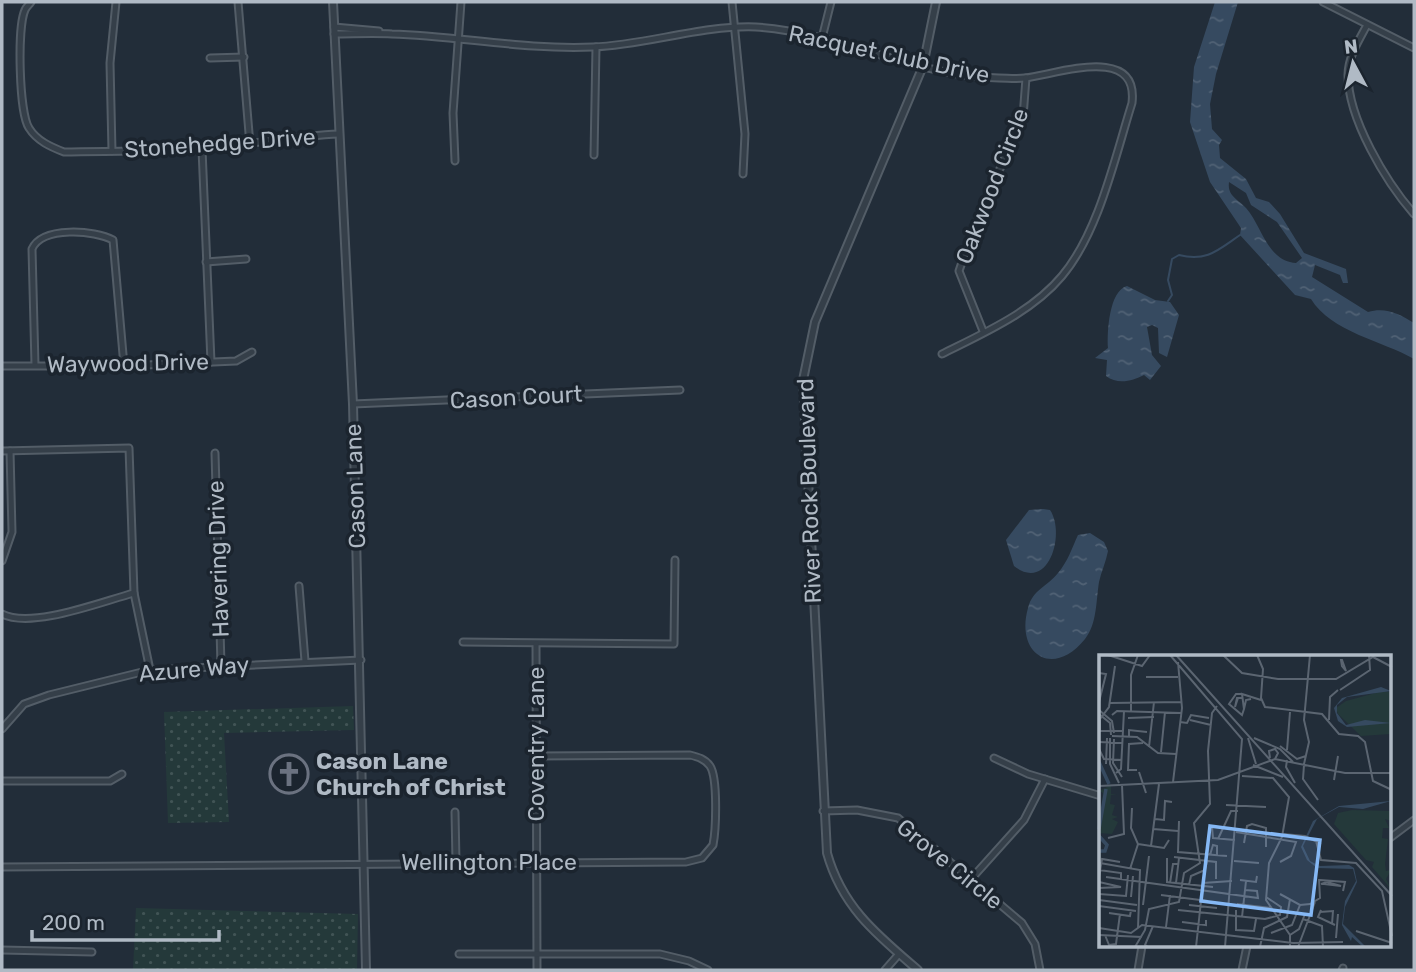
<svg xmlns="http://www.w3.org/2000/svg" width="1416" height="972" viewBox="0 0 1416 972" font-family="Rubik,sans-serif">
<defs>
<pattern id="grass-dots" width="8" height="8" patternUnits="userSpaceOnUse" patternTransform="scale(1.75)"><rect width="8" height="8" fill="#24393a"/><path d="M2 2h.1M6 6h.1" fill="none" stroke="#415455" stroke-width="1.8" stroke-linecap="round"/></pattern>
<pattern id="water-ripples" width="26" height="14" patternUnits="userSpaceOnUse" patternTransform="scale(1.75)"><rect width="26" height="14" fill="#364a60"/><path d="M2 4q2-2 4 0t4 0M15 11q2-2 4 0t4 0" fill="none" stroke="#516275"/></pattern>
</defs>
<rect width="100%" height="100%" fill="#222d39"/>
<g fill="url(#grass-dots)">
<path d="M353,706L354,730L224,733L229,822L168,823L164,712Z"/>
<path d="M136,908L358,914L357,970H133Z"/>
</g>
<g fill="url(#water-ripples)" fill-rule="evenodd">
<path d="M1215,2H1238L1216,74L1210,104L1212,129L1222,140L1219,145L1220,158L1246,179L1256,198L1269,202L1280,214L1304,253L1346,269L1348,283H1343L1340,275L1315,265L1312,277L1368,312C1386,307 1399,314 1414,323V359C1383,341 1331,332 1311,299L1295,295L1240,235L1241,228L1210,182L1190,122L1194,67ZM1229,182L1246,193L1251,205L1277,222L1302,258L1296,263C1267,261 1262,226 1246,208C1238,199 1227,196 1229,182Z"/>
<path d="M1127,286L1155,300L1170,302L1179,315L1167,357L1159,353L1158,328L1152,325L1147,327L1152,355L1161,366L1150,380L1144,375C1132,381 1118,385 1106,376L1107,360L1095,358L1108,348C1107,332 1109,291 1127,286Z"/>
<path d="M1043,509L1050,510C1066,534 1048,593 1014,566L1006,540L1029,510Z"/>
<path d="M1090,533L1104,542L1108,551C1106,562 1101,572 1099,582C1096,601 1097,624 1085,639C1053,679 1015,654 1028,608C1033,589 1047,587 1058,573C1068,561 1072,548 1078,535Z"/>
</g>
<g fill="none" stroke-linecap="round" stroke-linejoin="round">
<path stroke="#364a60" stroke-width="2" d="M1168,301L1172,295L1168,280L1172,259L1179,255C1207,262 1218,250 1240,235"/>
<g stroke="#535d67" stroke-width="9">
<g id="minor">
<path d="M31,2C29,5 26,7 25,10C17,27 19,113 29,128C37,141 51,147 64,152C111,151 158,152 205,148C250,145 293,136 339,134"/>
<path d="M238,2L250,145"/>
<path d="M732,2L745,134L743,174"/>
<path d="M1323,2L1414,48"/>
<path d="M1367,25C1359,40 1348,57 1348,75C1348,119 1386,182 1414,214"/>
<path d="M334,27L379,31"/>
<path d="M334,34C353,34 373,33 392,34C459,36 525,50 593,47C647,45 701,25 756,27C839,32 916,77 999,78C1007,78 1017,79 1025,78C1055,75 1139,43 1132,103C1115,157 1099,232 1062,276C1032,312 984,333 942,354"/>
<path d="M822,38L831,2"/>
<path d="M210,58L244,57"/>
<path d="M202,149L211,362"/>
<path d="M112,151L110,63L116,2"/>
<path d="M594,155L596,47"/>
<path d="M455,161L453,113L461,2"/>
<path d="M206,262L246,259"/>
<path d="M983,331L959,271L974,227L1023,117L1026,78"/>
<path d="M35,365L32,249C42,226 95,230 113,240L124,366"/>
<path d="M2,366H124L236,361L252,352"/>
<path d="M353,404L680,390"/>
<path d="M2,451L129,448L134,593L150,670"/>
<path d="M215,453L221,665"/>
<path d="M2,561L12,532L10,451"/>
<path d="M299,586L305,661"/>
<path d="M2,614C32,629 100,602 134,593"/>
<path d="M463,642L674,644L675,560"/>
<path d="M536,644L537,970"/>
<path d="M2,729L24,704L49,695L150,670L361,660"/>
<path d="M994,758L1028,774L1101,796"/>
<path d="M2,781H110L122,774"/>
<path d="M823,811L857,810L898,818L1022,923L1035,944L1040,970"/>
<path d="M455,812L456,862"/>
<path d="M1390,838L1414,820"/>
<path d="M2,867L686,862L702,858L713,845C716,830 718,778 710,766C705,759 698,757 690,755L536,756"/>
<path d="M972,878L1024,820L1045,779"/>
<path d="M2,950L92,952"/>
<path d="M459,954H660L689,961L708,970"/>
<path d="M885,970L899,954"/>
<path d="M1138,970L1142,946"/>
<path d="M1242,970L1247,946"/>
<path d="M1342,970L1343,968"/>
</g>
</g>
<g stroke="#535d67" stroke-width="10">
<g id="tertiary">
<path d="M333,2L353,404L366,970"/>
<path d="M918,970C877,935 842,907 827,853L803,380L815,322L923,66L936,2"/>
</g>
</g>
<use href="#minor" stroke="#353f49" stroke-width="5"/>
<use href="#tertiary" stroke="#353f49" stroke-width="6"/>
</g>
<defs>
<g id="church-ring" transform="scale(2.0125)"><circle r="9.5" fill="#1b242e" stroke="#6b7280" stroke-width="1.5"/><path d="M-1.2-6h2.4v3.5h3.3v2.4h-3.3V6h-2.4V-.1h-3.3v-2.4h3.3Z" fill="#6b7280"/></g>
</defs>
<g fill-rule="evenodd">
<use href="#church-ring" x="289" y="774"/>
</g>
<g text-anchor="middle" dominant-baseline="central" stroke-width="7" stroke-linejoin="round" paint-order="stroke">
<g font-size="23" fill="#b0bac5" stroke="#1b242e">
<text transform="translate(889 54) rotate(12)">Racquet Club Drive</text>
<text transform="translate(220 143) rotate(-4)">Stonehedge Drive</text>
<text transform="translate(992 186) rotate(-69)">Oakwood Circle</text>
<text transform="translate(128 363) rotate(-1)">Waywood Drive</text>
<text transform="translate(516 397) rotate(-3)">Cason Court</text>
<text transform="translate(355 486) rotate(-92)">Cason Lane</text>
<text transform="translate(809 491) rotate(-92)">River Rock Boulevard</text>
<text transform="translate(218 559) rotate(-92)">Havering Drive</text>
<text transform="translate(194 669) rotate(-5)">Azure Way</text>
<text transform="translate(536 744) rotate(-90)">Coventry Lane</text>
<text x="489" y="862">Wellington Place</text>
<text transform="translate(950 864) rotate(39)">Grove Circle</text>
</g>
<g font-size="23" font-weight="bold" fill="#b0bac5" stroke="#1b242e" text-anchor="start">
<text x="316" y="761">Cason Lane<tspan x="316" dy="26">Church of Christ</tspan></text>
</g>
</g>
<g transform="translate(1099 655)">
<rect width="292" height="292" fill="#222d39"/>
<path d="M284,36L292,37V79L262,81L239,59L237,53L247,46Z" fill="#24393a"/>
<path d="M12,130V139L18,140H12L11,149L16,150L13,160L19,162L13,164L19,167L13,179L0,178L4,138L0,136ZM253,155L292,156V166L286,164L290,173H284L283,183L289,184L286,209L287,216L292,215L287,224L292,234L273,212L275,207L267,205L235,169L239,158Z" fill="#24393a"/>
<path d="M282,32L292,36L248,42L238,50V58L247,70L266,65L292,68L248,72L239,66L235,53L243,43ZM292,146L264,154L240,152L218,164L204,191L211,206L221,211L250,210L255,213L258,227L246,252L244,269L267,292H264L253,282L252,286L243,270L246,246L257,226L254,214L218,213L208,205L202,192L214,166L240,151Z" fill="#364a60"/>
<path fill="none" stroke="#364a60" stroke-width="3.5" d="M0,107L10,129M0,174L7,134M0,181L8,190L6,196H0"/>
<path fill="none" stroke="#5b6571" stroke-width="2" d="M9,0L43,11L51,0M71,0L143,84L126,292M77,0L293,241M124,0L143,18L179,24H237L274,2L293,12M158,0L164,14L162,43L166,52L223,59L240,79L259,81L266,87L274,126L293,135M242,5H243L247,16L243,11ZM0,18L7,19L0,47M47,22H79M241,35L271,15L270,0M143,39H137L130,49L143,60L145,54M139,43L136,52L138,43H144M152,44L147,45L145,54L143,39L162,45M11,48L83,47M0,55L13,66L15,78M32,56V20L39,0M0,59L11,68L12,80M13,60L18,56L82,58M29,63L55,62M91,65L112,70M230,65L231,42L239,35M81,67L88,68L92,60L110,63M1,75V64L10,52L16,11M0,76H24M13,81L38,82L59,98L77,99M30,82V75L48,77M11,83V109L20,128M149,83L157,109M155,83L181,94L194,107M15,84L14,108L23,122M0,87L23,88M181,91L198,104L207,101M50,92L55,47M0,94L5,104L23,105M188,95L191,57M62,97L66,57M171,103L170,96L176,94L179,98L176,104M188,105L187,112L196,128M7,109L8,83M205,109L210,87L205,65L211,0M154,110L184,122M205,110L204,124L219,145M38,115H29L30,89L44,88M40,117L47,138M17,118L22,114L25,56M143,121L174,123L190,142L183,182L170,208L167,245L191,280V292M235,125L239,101M74,127L83,53L79,7M0,131L119,125L176,104L246,118H293M127,150L167,152M56,164L65,165L66,146L73,147M80,166L79,197L128,201M120,172H113L114,183L136,185M54,174L79,176M137,177L197,187L192,201L181,207M184,179L206,181L222,189M9,183L25,179L23,130M119,184L132,156H139M217,186L222,205L257,208L283,236L293,281M145,188L148,171L153,169L167,173V192M39,189L65,193L70,185M52,191L60,129M111,200L114,190L118,191V201M75,202L117,207V224M68,203V227L114,232M135,206L160,208M1,208L41,215L39,273M31,214L39,189L32,173L33,153M0,215L22,218V224M0,222L3,204L21,207M7,222L159,243L158,236L146,235M141,225L157,227L158,221M221,225L246,227L244,236M0,227L22,232L0,233M71,228L74,209H79M77,228L80,203M222,229L228,227L242,231L225,229M90,230L92,221L106,215L108,206M0,239L27,241L29,220M181,239L201,250L211,249L221,243L220,224M62,240L109,246M32,242L34,221M0,245L38,250M138,249L172,253M44,250L50,201M90,250L118,253M0,251L37,256M79,255L166,264L181,260L182,252L167,242M137,255V275L155,276L157,264M222,255L219,262L236,270M221,257L234,256L233,269M10,258L31,261L32,255M143,262L147,226M204,264L223,271L224,292M83,267L107,270V265M67,272L71,240M0,273L32,278L43,270L194,288L244,287M257,276L293,288M172,278L193,270L201,250M0,280L43,282M6,280L10,290L17,289L21,259M191,280L200,274L206,259M237,283L239,259M36,292L46,275L50,254L80,247L85,218L101,208L95,168L111,149L109,96L113,58L118,51M49,292L46,290L54,271M97,292L104,228L133,226M161,292L165,273L188,262L191,244M199,292L216,247"/>
<path fill="#85b8f5" fill-opacity="0.15" stroke="#85b8f5" stroke-width="3.5" d="M111,171L221,185L212,260L102,246Z"/>
<rect width="292" height="292" fill="none" stroke="#b0bac5" stroke-width="3.5"/>
</g>
<rect width="1416" height="972" fill="none" stroke="#b0bac5" stroke-width="7"/>
<g transform="translate(1353 63) rotate(353)" stroke="#1b242e" stroke-width="5" paint-order="stroke">
<path d="M0-5L12 26L0 18L-12 26Z" fill="#b0bac5"/>
<text y="-10" font-size="19" font-weight="bold" text-anchor="middle" fill="#b0bac5">N</text>
</g>
<path d="M32 930v10h187v-10" fill="none" stroke="#b0bac5" stroke-width="3.5"/>
<text x="42" y="930" font-size="21" fill="#b0bac5" stroke="#1b242e" stroke-width="5" paint-order="stroke">200 m</text>
</svg>
